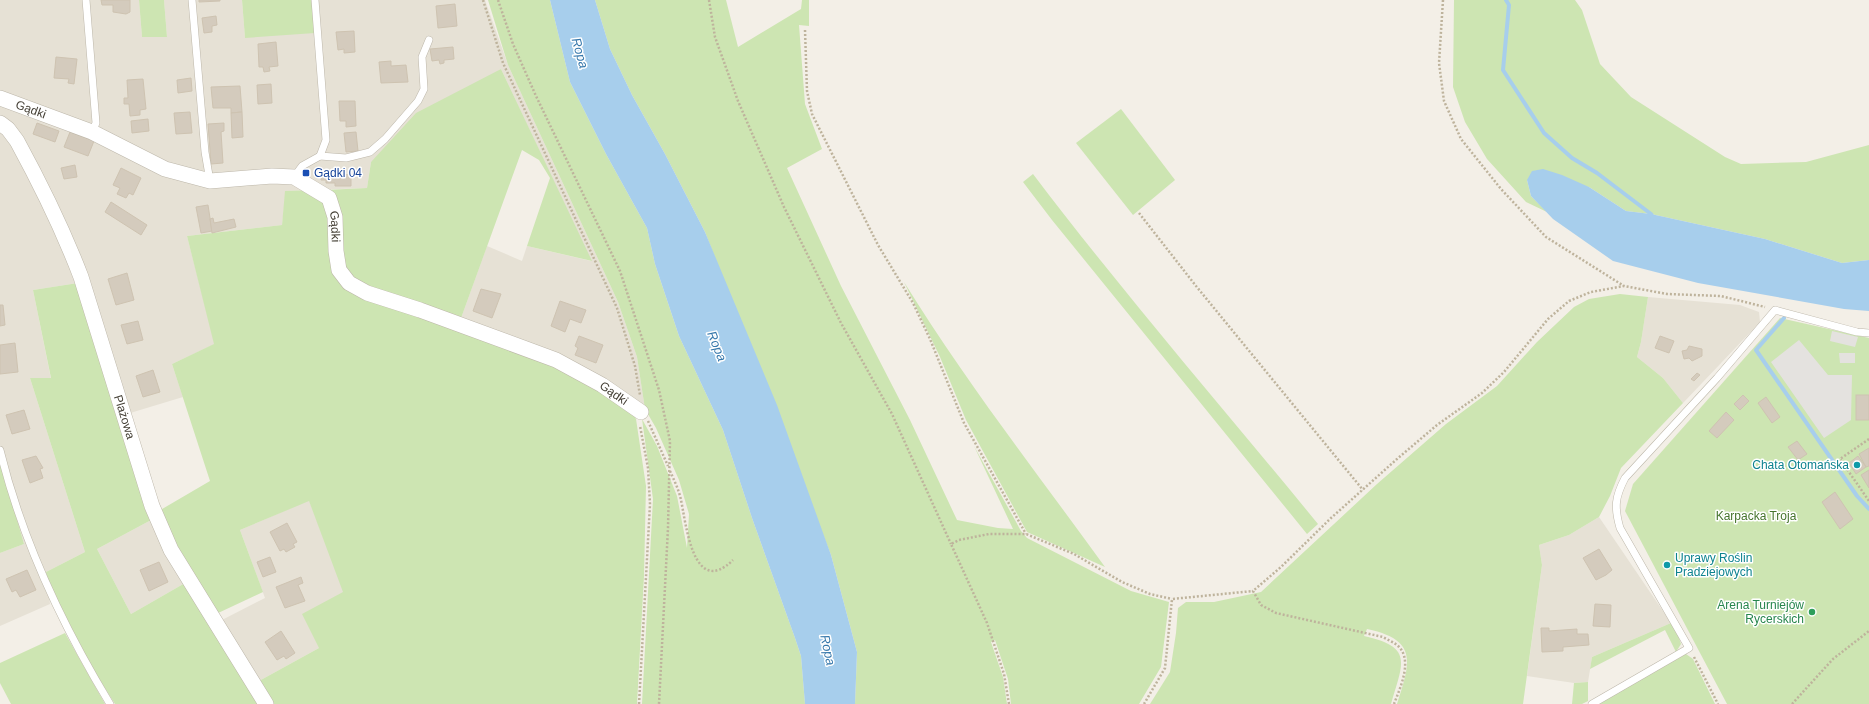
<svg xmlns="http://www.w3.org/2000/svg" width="1869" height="704" viewBox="0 0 1869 704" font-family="Arial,sans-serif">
<rect width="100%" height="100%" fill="#f3efe7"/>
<g fill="#e6e1d5">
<path d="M0,0H139L142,37H167L164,0H242L245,38L312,0H485L508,65L618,302L637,357L645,409L460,321L487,246L522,261L527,246L591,261L501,69L371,162L367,188L286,191L282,225L187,236L215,344L172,364L183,397L117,417L78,283L33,290L51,379L30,378L85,552L46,572L50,604L0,626V553L24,544L0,460Z"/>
<path d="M1648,297L1740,305L1759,312L1760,322L1683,403L1663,378L1637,357L1641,342Z"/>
<path d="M309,500L344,592L319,648L259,681L220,621L265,598L240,530Z"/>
<path d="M1599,517L1671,623L1592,657L1588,682L1574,683L1527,676L1542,565L1539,545L1569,535Z"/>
<path d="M153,519L185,583L131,614L97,549Z"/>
</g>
<g fill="#cde5b2">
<path d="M139,0H164L167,37H142Z"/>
<path d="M242,0H312L315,33L245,38Z"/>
<path d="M488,0H550L570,82L606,154L647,228L655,264L679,336L723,430L752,518L795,638L801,656L805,704H642L653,499L642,419L657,446L677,496L687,548L689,514L679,480L656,428L645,409L637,357L618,302L508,65Z"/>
<path d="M595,0H726L738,47L801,9L802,0H809V26L799,25L805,104L822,149L787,168L841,286L910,420L957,520L998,528L1013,529L974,446L1021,531L1027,538L1131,591L1169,602L1161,667L1139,704H1011L1008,679L995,640L991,642L1003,677L1007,704H855L857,652L831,555L705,232L665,154L632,95L610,49Z"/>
<path d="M1454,0H1575L1582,10L1600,64L1631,97L1725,157L1741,164L1806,162L1869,145V260L1842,263L1765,239L1651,214L1626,211L1589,187L1527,180L1531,196L1547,212L1526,202L1487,159L1465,122L1453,87Z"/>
<path d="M501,69L592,261L527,246L550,178L539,160L522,150L460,321L379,294L348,276L325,190L367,188L371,162L416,113Z"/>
<path d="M1121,109L1175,180L1133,215L1076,143Z"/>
<path d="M1033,174C1124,294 1223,408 1318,524L1307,534L1052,220L1023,182Z"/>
<path d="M313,190L329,206L338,277L555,364L633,413L636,419L646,486L644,576L637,704H270L259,681L319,648L302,614L343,592L309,501L240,530L263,592L216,614L157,512L210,481L172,364L214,344L187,236L282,225L285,191Z"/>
<path d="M904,282C965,381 1037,473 1105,567L1027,532L966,420L940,357Z"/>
<path d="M78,283L153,519L97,549L131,614L185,583L258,704H115L87,660L47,581L46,572L85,552L30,378H51L33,290Z"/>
<path d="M1620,294L1648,297L1641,342L1637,357L1663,378L1683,403L1621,468L1610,496L1599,517L1569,535L1539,545L1542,565L1523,704H1397C1410,663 1419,640 1367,629L1364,636C1415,647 1402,664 1391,704H1150L1170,672L1176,633L1178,608L1186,602H1214L1261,592L1377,484L1446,424L1497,386L1537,342L1574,307L1589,299Z"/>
<path d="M1780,318L1869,338V704H1727L1625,511L1633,484Z"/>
<path d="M0,460L24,544L0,553Z"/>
<path d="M1671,623L1678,635L1681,644L1676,652L1665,630L1590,669L1592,657Z"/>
<path d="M65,633L105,704H11L0,683V663Z"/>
<path d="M1686,654L1693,659L1715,704H1597Z"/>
<path d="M1588,682V701L1582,704H1572L1574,683Z"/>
</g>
<g fill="#e4e2df">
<path d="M1832,331L1858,337L1855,347L1830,341Z"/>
<path d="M1799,340L1828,375H1852L1851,420L1824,438L1771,362Z"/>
<path d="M1839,353H1855V363H1840Z"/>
</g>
<g fill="#a7ceec">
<path d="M550,0H595L610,49L632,95L665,154L705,232L777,405L831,555L857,652L855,704H805L801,656L795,638L752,518L723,430L679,336L655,264L647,228L606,154L570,82Z"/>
<path d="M1543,169L1562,175L1589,187L1626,211L1651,214L1765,239L1842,263L1869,260V311L1844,309L1698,283L1613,261L1553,219L1531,196L1527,180L1532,171Z"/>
</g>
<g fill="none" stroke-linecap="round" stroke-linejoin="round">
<g stroke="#a7ceec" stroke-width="4">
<path d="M1506,0L1509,5L1503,70L1544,133L1572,158L1597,173L1651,214L1653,218"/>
<path d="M1784,318L1756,350L1857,496L1869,509"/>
</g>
</g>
<g fill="#d4cbbd" stroke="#cec3b1">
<path d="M101,0H130V12L126,14L113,12V5H102Z"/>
<path d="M199,0H220V1L199,2Z"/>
<path d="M455,4L457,26L438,28L436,6Z"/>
<path d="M216,16L217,25L212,26V32L204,33L202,18Z"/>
<path d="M354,31L355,52L344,53V49L338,50L336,32Z"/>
<path d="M276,42L278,66L269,67L270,71L264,72L263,67H259L258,44Z"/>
<path d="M453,47L454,59L444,60V63L440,64L439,60L432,61L430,49Z"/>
<path d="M56,57L77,59L74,84L68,83L69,79L54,78Z"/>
<path d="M391,61V66L406,65L408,82L381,83L379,62Z"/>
<path d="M191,78L192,91L178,93L177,80Z"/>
<path d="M143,79L146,109L140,110V115L130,116L129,104H124V98H128L127,80Z"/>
<path d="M271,84L272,103L258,104L257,85Z"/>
<path d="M240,86L242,112L231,113V108H213L211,87Z"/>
<path d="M339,101H355L356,126L346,127V121H340Z"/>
<path d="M190,112L192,133L176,134L174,113Z"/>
<path d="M242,112L243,137L232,138L231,113Z"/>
<path d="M148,119L149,131L132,133L131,121Z"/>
<path d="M37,123L59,131L55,142L33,134Z"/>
<path d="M224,123V131L221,132L223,163L211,164L208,124Z"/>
<path d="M70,132L94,141L88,156L64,147Z"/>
<path d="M356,132L358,151L346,152L344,133Z"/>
<path d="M75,165L77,177L64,179L61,168Z"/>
<path d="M121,168L141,178L133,195L129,193L126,198L117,194L120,188L113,185Z"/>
<path d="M321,171H340V174L351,175V186H335V183H326V180H321Z"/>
<path d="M111,202L147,225L141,235L105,212Z"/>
<path d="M208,205L212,231L201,233L196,207Z"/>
<path d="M213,218L214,223L234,219L236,227L212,233L210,219Z"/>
<path d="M127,273L134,300L116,305L108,279Z"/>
<path d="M481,289L501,294L492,318L473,311Z"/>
<path d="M560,301L586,310L581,323L570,319L565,332L551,326Z"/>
<path d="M0,305H3L5,325L0,326Z"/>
<path d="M138,321L143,340L127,344L121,325Z"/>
<path d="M579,336L603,345L596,363L575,355L578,348L575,346Z"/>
<path d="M1660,336L1674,341L1669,353L1655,348Z"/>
<path d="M15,343L18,372L0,374V345Z"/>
<path d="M1689,346L1702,349V356L1692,361L1689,358L1684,359L1682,351L1687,350Z"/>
<path d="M153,370L160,392L143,397L136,376Z"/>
<path d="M1697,373L1700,375L1694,381L1691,379Z"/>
<path d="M1743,395L1749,401L1740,410L1734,404Z"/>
<rect x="1856" y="395" width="13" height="25"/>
<path d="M1766,397L1780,417L1772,423L1758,403Z"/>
<path d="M24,410L30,429L12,434L6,415Z"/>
<path d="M1726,412L1734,420L1717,438L1709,431Z"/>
<path d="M1797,441L1807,454L1798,460L1788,447Z"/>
<path d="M1869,448V466L1866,467L1859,454Z"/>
<path d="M36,456L43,468L40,469L43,478L30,483L22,460Z"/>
<path d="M1858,456L1866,467L1856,474L1849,463Z"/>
<path d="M1869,470V488L1861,475Z"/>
<path d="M1835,492L1853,519L1840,529L1822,502Z"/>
<path d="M287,523L297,542L293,544L295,547L286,552L284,549L280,551L270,532Z"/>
<path d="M1599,549L1612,570L1606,575L1596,580L1583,558Z"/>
<path d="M270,557L276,572L263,577L257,562Z"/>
<path d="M159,562L168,582L149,591L140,570Z"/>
<path d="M27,570L36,590L20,597L16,590L12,592L6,579Z"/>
<path d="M301,577L303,583L298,585L305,601L285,608L276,587Z"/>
<path d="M1595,604L1611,605L1610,627L1593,626Z"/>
<path d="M1541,628H1549V631L1577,629V634H1588L1589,645L1563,647V651L1542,652Z"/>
<path d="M281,631L295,653L286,659L284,656L277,660L265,642Z"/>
</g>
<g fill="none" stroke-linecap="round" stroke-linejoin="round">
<g stroke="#bdb7aa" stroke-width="8">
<g id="lane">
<path d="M86,0L96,123L92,132"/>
<path d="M192,0L205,152L210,181"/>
<path d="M320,156L346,158L370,152L385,139L418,101L424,89L422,57L429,40"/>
<path d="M294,177L302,166L320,156L326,140L315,0"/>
<path d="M0,450C22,540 62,625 110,704"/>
<path d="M1592,704L1689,648L1620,528C1614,507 1615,497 1625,478L1717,378L1775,310L1857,332L1869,333"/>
</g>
</g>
<g stroke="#bdb7aa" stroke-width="16">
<g id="street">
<path id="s1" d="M0,98L92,132L165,169L210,181L272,176L294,177L329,198L335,217L336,251L339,270L349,283L367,293L420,310L556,360L602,385L641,412"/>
<path id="s2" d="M0,123L8,129L17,141C41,185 63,230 81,277L152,506L171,550L266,704"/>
</g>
</g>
<g stroke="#beb39c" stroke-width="2.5" stroke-dasharray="2 2" stroke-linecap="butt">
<path d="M483,0L503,63L617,308L635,366L640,395"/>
<path d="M498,0L513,44L536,96L620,271L659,390L670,441L668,528L659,704"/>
<path d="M709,0L715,37L738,101L784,207L841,323L892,414L951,544"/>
<path d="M1443,0L1439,63L1444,101L1461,139L1501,189L1546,237L1624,286"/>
<path d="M805,30L807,91L812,114L878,245L913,303L930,339L964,423L1026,534"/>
<path d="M1139,213L1196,286L1363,490"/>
<path d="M648,421L668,466"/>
<path d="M1869,439L1840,459L1869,501"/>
<path d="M670,471C674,480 679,490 681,500C686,523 693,599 733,560"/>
<path d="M1694,657L1718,704"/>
<path d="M639,704L650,504L648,468L640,426"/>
<path d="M1009,704L1004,674L987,623L951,544L959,540L989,534H1026L1074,554L1122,582L1150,594L1172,599"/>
<path d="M1144,704L1165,668L1172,599L1253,591"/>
<path d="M1394,704C1400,688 1414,659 1397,645C1393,642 1388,640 1383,637L1276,613L1261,605L1253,591L1281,567L1331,518L1397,459L1437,425L1482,393L1504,372L1548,319L1569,301L1591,292L1624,286L1667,294L1721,296L1765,307"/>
<path d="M1792,704L1833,659L1869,631"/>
</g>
<use href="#lane" stroke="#fff" stroke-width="7"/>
<use href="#street" stroke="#fff" stroke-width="15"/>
</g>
<rect fill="#1a4fb4" stroke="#fff" stroke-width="1.5" x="302" y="169" width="8" height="8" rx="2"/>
<g fill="#0f9aa8" stroke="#fff" stroke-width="1.5">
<circle cx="1857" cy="465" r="4"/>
<circle cx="1667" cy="565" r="4"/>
</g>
<circle fill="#2e9e5b" stroke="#fff" stroke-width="1.5" cx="1812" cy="612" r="4"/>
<g text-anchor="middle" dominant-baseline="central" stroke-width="3" stroke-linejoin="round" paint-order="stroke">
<g font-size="12" fill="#454036" stroke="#fff">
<text stroke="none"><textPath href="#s1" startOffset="33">Gądki</textPath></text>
<text stroke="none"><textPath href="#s1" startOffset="381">Gądki</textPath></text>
<text stroke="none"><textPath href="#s1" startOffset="729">Gądki</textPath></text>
<text stroke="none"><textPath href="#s2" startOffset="322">Plażowa</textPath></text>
</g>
<g font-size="12" fill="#164399" stroke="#fff" text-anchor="start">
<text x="314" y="173">Gądki 04</text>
</g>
<g font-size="12" fill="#0d838f" stroke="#fff" text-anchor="end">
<text x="1849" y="465">Chata Otomańska</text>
<text x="1675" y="558" text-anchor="start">Uprawy Roślin<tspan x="1675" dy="14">Pradziejowych</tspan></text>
</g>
<g font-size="12" fill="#46742d" stroke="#fff">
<text x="1756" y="516">Karpacka Troja</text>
</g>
<g font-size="12" fill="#27864d" stroke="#fff" text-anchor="end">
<text x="1804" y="605">Arena Turniejów<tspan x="1804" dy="14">Rycerskich</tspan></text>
</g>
<g font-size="13" font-style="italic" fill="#3577ab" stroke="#fff">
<text transform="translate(580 53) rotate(74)">Ropa</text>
<text transform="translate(717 346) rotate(68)">Ropa</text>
<text transform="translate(828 650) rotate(78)">Ropa</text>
</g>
</g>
</svg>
